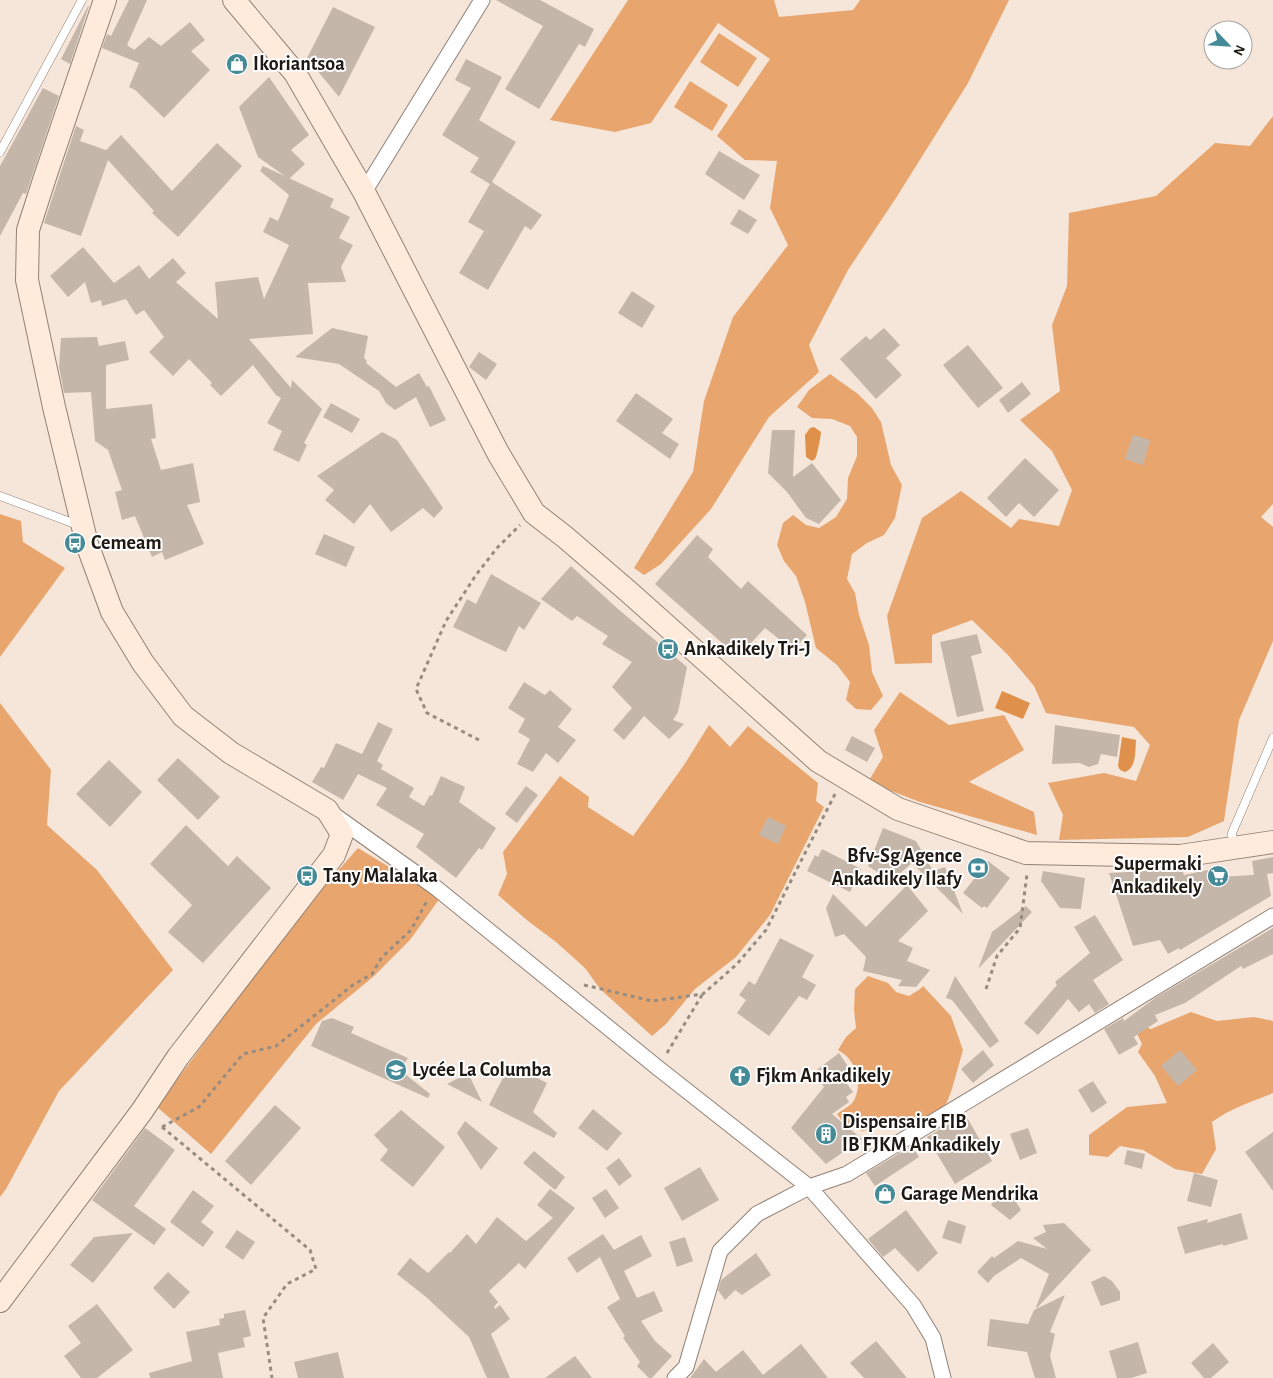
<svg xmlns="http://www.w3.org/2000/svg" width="1273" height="1378" viewBox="0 0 1273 1378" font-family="'Alegreya Sans',sans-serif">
<rect width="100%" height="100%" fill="#f6e6d9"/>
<g fill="#e8a66e">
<path d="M628,0H774L779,17L853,10L860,0H1009L968,83L896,198L848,270L809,345L819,372L769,417L711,509L661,564L644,575L634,568L693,472L704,401L733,317L788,245L770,208L777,161L745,160L717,136L770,59L718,23L651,123L615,132L550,120Z"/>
<path d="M719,33L757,58L738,87L700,62Z"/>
<path d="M690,81L728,105L712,131L674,107Z"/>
<path d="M1273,116V504L1261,517L1273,527V641L1239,720L1224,821L1188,837L1059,840L1063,815L1048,783L1104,773L1136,781L1150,745L1134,727L1046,713L1034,686L1008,655L972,620L932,635V663L895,664L887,616L922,518L961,491L1011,528L1019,519L1059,526L1072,490L1052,451L1020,420L1060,391L1052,325L1067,286L1069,213L1156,196L1215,143L1250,146Z"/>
<path d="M830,374L858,394L872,408L881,422L891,465L902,485L895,518L884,535L867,543L852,554L847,579L855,593L859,615L869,645L872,672L883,696L871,710L856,709L846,700L850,682L837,665L816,648L805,602L796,576L784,561L777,545L783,523L793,515L806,525L819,528L836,517L847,499L848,478L857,456V437L850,426L832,419L812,418L797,407L809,390Z"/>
<path d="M0,514L21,521L23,542L65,568L0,657Z"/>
<path d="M900,692L949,725L1004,715L1024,750L969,782L1034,812L1037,835L920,802L868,782L883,757L874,730Z"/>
<path d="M0,703L51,770L47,825L97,870L173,970L59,1091L6,1189L0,1197Z"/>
<path d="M709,725L730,747L748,726L818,783L816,801L824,807L770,915L736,957L695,989L666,1024L652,1036L600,989L585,968L556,942L528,921L498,895L507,874L503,852L560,776L589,797L588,807L633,836L684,765Z"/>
<path d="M358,848L440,898L410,940L373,977L316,1024L211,1154L157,1107L297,917Z"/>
<path d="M868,976L888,983L896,992L909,996L920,989L923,986L951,1016L963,1050L951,1092L944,1109L926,1119L862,1131L842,1121L837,1114C842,1110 850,1106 853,1102C864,1084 856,1059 838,1050L846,1037L856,1028L854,1010L855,989Z"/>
<path d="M1191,1012L1217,1021L1254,1017L1273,1021V1093C1251,1102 1231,1108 1212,1122L1216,1149L1202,1174L1175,1169L1143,1150L1120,1146L1108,1157L1089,1155V1135L1127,1107L1167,1103L1155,1076L1138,1052L1142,1044L1131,1021L1151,1029Z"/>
</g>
<g fill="#df904a">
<path d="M814,427L821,432C821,435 817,456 815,459L812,461L806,457L805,435L810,428Z"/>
<path d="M1002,691L1030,703L1023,719L995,708Z"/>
<path d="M1122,737L1136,740C1135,751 1137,767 1125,772L1120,770L1118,766Z"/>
</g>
<g fill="#c5b6aa">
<path d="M129,0H147L127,45L134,50L149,37L161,46L190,22L205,40L191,51L210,70L164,118L135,90L129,87L139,63L102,48L107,34L111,36Z"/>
<path d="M496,0H540L594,29L585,47L579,44L539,109L505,89L543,26Z"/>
<path d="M88,6H89L70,64L61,59Z"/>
<path d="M333,7L375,27L339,97L307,58Z"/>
<path d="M466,59L502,77L479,120L516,142L492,182L542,215L531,230L525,226L488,290L459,273L484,231L468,222L490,184L470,172L479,158L442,135L471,88L455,80Z"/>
<path d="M269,77L309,135L291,150L305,164L289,179L258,157L239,107Z"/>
<path d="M43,88L59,96L26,194L23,193L0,236V166Z"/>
<path d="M76,126L84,130L80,141L106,150L121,135L172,191L217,143L242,166L178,237L152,213L154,211L108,160L81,236L44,223Z"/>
<path d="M719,151L760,175L744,200L705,174Z"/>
<path d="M263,166L334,199L330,207L350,217L339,238L353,245L341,267L346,282L308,283L313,334L249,339L291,388L292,380L322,409L304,443L307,445L299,462L273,450L282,431L267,423L281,398L276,395L253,365L221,396L210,385L212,383L189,359L173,376L149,352L164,337L144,310L136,315L126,299L102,306L101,300L91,303L85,282L68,297L50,276L83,247L114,283L139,265L149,279L173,258L186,273L176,282L218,319L215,282L258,277L264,299L289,245L263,232L270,217L278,221L289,195L260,171Z"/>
<path d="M739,209L757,220L748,234L730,224Z"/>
<path d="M632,291L655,306L642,328L618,313Z"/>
<path d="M332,328L368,336L364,358L367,361L366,363L396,387L419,373L427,387L429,386L446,420L430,427L416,397L395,410L386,403L379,391L339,364L295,357Z"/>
<path d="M884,328L900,345L886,358L902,375L876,399L840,359L866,336L870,340Z"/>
<path d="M97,337L99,346L125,341L129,360L106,365V409L152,404L156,438L151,439L161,470L193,463L200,502L187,505L204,544L165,560L162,552L152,557L135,516L122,520L115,492L122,490L108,450L95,441L91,392L64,393L59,367L61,338Z"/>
<path d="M968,345L1003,388L978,408L943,365Z"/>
<path d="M479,352L497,364L486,380L469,367Z"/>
<path d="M1022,382L1031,394L1008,413L999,400Z"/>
<path d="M636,393L673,419L662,433L679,444L670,459L616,421Z"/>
<path d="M331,403L360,419L352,433L323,417Z"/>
<path d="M772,430H795L793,477L812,463L841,500L819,524L806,518L787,492L768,473Z"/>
<path d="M382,432L397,440L443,508L434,518L423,508L391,532L370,504L354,524L325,500L334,490L317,476Z"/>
<path d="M1133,435L1150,440L1143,465L1125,459Z"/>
<path d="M1025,458L1059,490L1034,517L1019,503L1006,517L987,498Z"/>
<path d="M324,534L355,547L346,567L315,554Z"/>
<path d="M697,535L713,549L708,557L741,589L748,581L807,635L793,650L765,628L738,657L655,584Z"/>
<path d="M571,566L618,609L687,667L678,712L673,720L684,724L669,739L644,716L624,740L613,730L632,708L612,687L632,662L602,644L608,636L577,616L572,621L541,599Z"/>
<path d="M491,574L541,603L524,630L519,626L506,652L453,627L467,599L476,604Z"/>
<path d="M977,634L982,653L971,656L984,711L957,717L940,642Z"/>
<path d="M524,682L545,695L550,690L572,709L558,727L576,740L558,763L546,753L533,772L517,764L530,739L518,732L525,719L508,708Z"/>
<path d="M378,722L393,729L377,761L383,765L381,769L414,788L409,797L424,806L430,795L432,796L441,776L465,787L459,802L496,828L482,850L479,848L456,878L416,847L424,834L376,805L387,788L358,774L343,800L312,782L321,767L324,768L336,743L362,754Z"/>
<path d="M1055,725L1120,735L1117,757L1101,754L1098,764L1089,767L1080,763L1052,764Z"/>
<path d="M852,736L875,748L867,762L845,750Z"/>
<path d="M178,758L220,797L198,820L157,780Z"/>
<path d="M109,760L142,792L110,827L76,794Z"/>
<path d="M526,786L538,795L517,823L505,814Z"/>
<path d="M768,817L786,826L778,844L759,835Z"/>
<path d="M186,825L228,866L237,856L271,888L203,963L168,932L192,905L150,864Z"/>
<path d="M883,828L916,841L933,871L945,867L963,914L912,863L891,881L868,866Z"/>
<path d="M822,849L861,869L850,892L807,871L815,855L818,857Z"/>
<path d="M1273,857V873L1267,874L1271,896L1180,950L1179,948L1168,954L1160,940L1133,946L1109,873L1182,869L1184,875L1217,868V877L1254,875L1252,861Z"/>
<path d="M988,861L1010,878L987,908L984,906L982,908L963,893Z"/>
<path d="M1043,871L1085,878L1081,909L1060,908L1041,881Z"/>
<path d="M907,885L928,911L898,941L913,948L907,961L930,970L916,987L898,986L902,980L863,971L866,957L844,934L835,937L826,908L833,894L866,927Z"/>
<path d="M1026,906L1032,912L978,969L992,932Z"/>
<path d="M1095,915L1123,960L1093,980L1109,1004L1095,1013L1089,1004L1079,1012L1068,999L1038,1035L1024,1023L1057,985L1055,982L1090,953L1074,927Z"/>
<path d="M1273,928V954L1243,969L1241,966L1185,1003L1155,1015L1158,1021L1134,1037L1138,1044L1119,1055L1104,1029L1123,1018L1124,1021L1155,998Z"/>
<path d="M780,938L814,955L802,977L816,985L807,1000L799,996L769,1036L737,1013L746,1000L739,995L749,981L755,985Z"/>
<path d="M955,976L999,1041L990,1048L952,1000L946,998Z"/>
<path d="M332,1018L354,1027L351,1033L408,1058L400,1070L430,1094L428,1098L311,1046L322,1021Z"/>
<path d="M983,1050L994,1065L973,1083L961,1069Z"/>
<path d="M1180,1050L1197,1070L1178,1086L1161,1066Z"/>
<path d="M839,1053L854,1075L845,1081L853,1092L846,1097L849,1102L832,1114L862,1139L826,1164L791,1128L824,1087L814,1072Z"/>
<path d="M516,1067L547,1083L533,1112L557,1133L554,1138L489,1105L506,1072L512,1075Z"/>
<path d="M468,1073L482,1102L447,1084Z"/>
<path d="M1093,1081L1107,1103L1092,1113L1078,1090Z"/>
<path d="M275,1105L301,1128L251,1185L225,1161Z"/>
<path d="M593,1109L622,1133L607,1151L578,1128Z"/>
<path d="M401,1110L445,1147L413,1187L380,1160L388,1150L374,1135Z"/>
<path d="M965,1114L992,1161L955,1184L927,1137Z"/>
<path d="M465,1121L498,1148L481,1170L457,1133Z"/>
<path d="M145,1128L175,1150L134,1206L166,1229L154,1245L92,1200Z"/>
<path d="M1028,1128L1037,1153L1020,1160L1010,1134Z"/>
<path d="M1273,1132V1191L1245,1152Z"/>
<path d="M912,1146L919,1157L875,1186L866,1173Z"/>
<path d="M1127,1150L1145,1154L1142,1169L1124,1164Z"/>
<path d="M534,1151L565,1177L555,1190L523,1163Z"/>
<path d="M619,1158L632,1176L619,1186L606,1168Z"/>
<path d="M700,1167L719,1200L682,1221L664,1188Z"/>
<path d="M1194,1173L1218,1180L1211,1207L1187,1201Z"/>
<path d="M1006,1186L1021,1210L1010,1220L991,1205Z"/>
<path d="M550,1189L575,1208L525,1269L519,1263L489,1291L498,1302L494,1307L495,1309L500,1305L510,1319L491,1334L510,1378H487L469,1337L426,1297L397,1274L410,1258L428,1273L449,1252L450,1253L467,1234L476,1244L497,1217L526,1241L553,1218L537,1205Z"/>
<path d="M606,1189L619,1208L605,1218L592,1198Z"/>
<path d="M193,1190L214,1206L201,1222L214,1232L203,1247L170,1222Z"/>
<path d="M906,1210L938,1253L918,1272L895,1248L883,1257L868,1239Z"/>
<path d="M1241,1213L1248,1239L1223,1246V1244L1185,1254L1177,1227L1208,1219L1207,1223Z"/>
<path d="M948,1220L966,1226L961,1244L942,1238Z"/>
<path d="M1064,1223L1091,1250L1037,1308L1036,1307L1049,1274L1021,1258L994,1276L988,1283L977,1272L992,1256L994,1258L1018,1241L1047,1249L1033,1238L1046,1232L1043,1225Z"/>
<path d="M237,1230L255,1242L243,1260L225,1247Z"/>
<path d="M133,1233L93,1283L70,1265L94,1237Z"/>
<path d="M603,1234L614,1250L641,1235L652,1256L624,1271L637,1298L654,1291L663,1311L641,1321L655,1341L672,1356L652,1378H649L637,1366L640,1362L623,1338L625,1336L607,1307L620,1299L600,1257L577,1273L567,1258Z"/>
<path d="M685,1237L693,1261L677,1267L669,1242Z"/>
<path d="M756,1253L771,1275L742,1295L735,1290L725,1300L718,1290L721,1280Z"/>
<path d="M168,1272L190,1292L174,1309L153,1288Z"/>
<path d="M1104,1276L1112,1281L1120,1292V1300L1101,1306L1091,1282Z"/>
<path d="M1065,1295L1050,1332L1055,1334L1050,1356L1056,1378H1035L1027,1352L987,1346L990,1319L1028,1324L1034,1310Z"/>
<path d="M97,1304L133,1350L97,1378H81L64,1356L81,1343L68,1326Z"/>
<path d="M245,1310L251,1336L243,1338L245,1347L218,1353L223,1378H150L149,1373L192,1361L186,1332L220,1325L219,1319L224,1318V1314Z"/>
<path d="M876,1341L888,1355L907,1378H864L850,1363Z"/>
<path d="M1138,1342L1147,1373L1131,1378H1117L1109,1351Z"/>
<path d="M1213,1343L1229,1362L1211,1378H1204L1191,1363Z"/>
<path d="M801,1344L828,1378H690L704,1359L716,1372L743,1350L763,1375Z"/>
<path d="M338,1352L344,1378H298L294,1362Z"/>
<path d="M575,1356L592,1378H545Z"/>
</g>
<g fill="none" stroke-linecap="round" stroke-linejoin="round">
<g stroke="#918277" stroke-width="9">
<g id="lane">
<path d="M0,152L82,0"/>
<path d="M0,496L78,525"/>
<path d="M1233,846L1232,833L1273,738"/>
</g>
</g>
<g stroke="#918277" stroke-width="17">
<g id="street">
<path d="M364,192L482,0"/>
<path d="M334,815L435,887L658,1068L809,1187L913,1305L933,1338L943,1378"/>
<path d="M675,1378L686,1367L720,1251L757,1214L809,1187L847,1174L1273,916"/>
</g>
</g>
<g stroke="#918277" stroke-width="24">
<g id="secondary">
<path d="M234,0L295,73L364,192L498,453L534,513L565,537L630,593L818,761L898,809L1026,853L1180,856L1273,842"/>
<path d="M0,1301L142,1111L178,1057L334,855L342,834L327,810L231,753L183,716L143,663L112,612L87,544L54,407L27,280L28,230L45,177L105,0"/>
</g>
</g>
<g stroke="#978c82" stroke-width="3" stroke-dasharray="4 4" stroke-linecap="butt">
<path d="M479,740L427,713L416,689L446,621L476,575L497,548L520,525"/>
<path d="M584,985L652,1001L703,994L737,964L766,930L835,794"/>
<path d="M986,989L997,956L1020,928L1027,874"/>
<path d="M667,1053L702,995"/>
<path d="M162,1127L199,1107L243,1054L276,1046L353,985L372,974L382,957L411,930L427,901"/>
<path d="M162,1127L310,1250L316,1269L287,1284L263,1318L272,1378"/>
</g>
<use href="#lane" stroke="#fff" stroke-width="8"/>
<use href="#street" stroke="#fff" stroke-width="15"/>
<use href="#secondary" stroke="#feebdc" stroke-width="22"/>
</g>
<defs>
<g id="shop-disc" transform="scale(1.125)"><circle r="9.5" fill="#458b97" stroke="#fff"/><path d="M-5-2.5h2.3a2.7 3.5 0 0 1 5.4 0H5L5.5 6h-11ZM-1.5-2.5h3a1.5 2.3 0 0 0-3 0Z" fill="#fff"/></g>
<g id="bus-disc" transform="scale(1.125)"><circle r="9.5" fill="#458b97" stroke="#fff"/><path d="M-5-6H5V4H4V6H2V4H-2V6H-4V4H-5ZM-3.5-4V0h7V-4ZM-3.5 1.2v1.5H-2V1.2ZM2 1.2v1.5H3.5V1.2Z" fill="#fff"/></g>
<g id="bank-disc" transform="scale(1.125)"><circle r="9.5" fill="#458b97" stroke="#fff"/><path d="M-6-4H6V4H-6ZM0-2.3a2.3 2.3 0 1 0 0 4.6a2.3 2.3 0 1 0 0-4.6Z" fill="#fff"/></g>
<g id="supermarket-disc" transform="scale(1.125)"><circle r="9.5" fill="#458b97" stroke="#fff"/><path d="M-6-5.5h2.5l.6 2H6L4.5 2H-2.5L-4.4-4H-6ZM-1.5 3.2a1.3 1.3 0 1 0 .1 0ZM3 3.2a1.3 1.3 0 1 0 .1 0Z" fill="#fff"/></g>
<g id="school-disc" transform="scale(1.125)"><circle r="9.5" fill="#458b97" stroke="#fff"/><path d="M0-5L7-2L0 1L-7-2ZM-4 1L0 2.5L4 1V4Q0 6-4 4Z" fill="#fff"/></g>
<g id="church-disc" transform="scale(1.125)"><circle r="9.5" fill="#458b97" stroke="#fff"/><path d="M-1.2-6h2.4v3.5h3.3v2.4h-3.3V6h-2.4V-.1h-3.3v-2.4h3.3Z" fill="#fff"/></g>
<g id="building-disc" transform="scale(1.125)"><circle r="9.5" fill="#458b97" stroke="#fff"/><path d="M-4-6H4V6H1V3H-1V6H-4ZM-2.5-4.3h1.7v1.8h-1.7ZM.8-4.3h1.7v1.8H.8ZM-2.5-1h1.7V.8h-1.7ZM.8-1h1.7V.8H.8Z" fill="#fff"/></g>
</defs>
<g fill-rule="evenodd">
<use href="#shop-disc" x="237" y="64"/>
<use href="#bus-disc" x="75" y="543"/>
<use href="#bus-disc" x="668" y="649"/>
<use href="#bank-disc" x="978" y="868"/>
<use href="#bus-disc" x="307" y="876"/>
<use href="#supermarket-disc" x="1218" y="876"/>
<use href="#school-disc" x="396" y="1070"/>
<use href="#church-disc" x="740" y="1076"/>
<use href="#building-disc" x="826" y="1134"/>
<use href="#shop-disc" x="885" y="1194"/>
</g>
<g text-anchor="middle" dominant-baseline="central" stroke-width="4" stroke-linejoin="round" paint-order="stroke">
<g font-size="20" font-weight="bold" fill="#1f1914" stroke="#fff" text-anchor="start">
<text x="253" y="64">Ikoriantsoa</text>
<text x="91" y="543">Cemeam</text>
<text x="684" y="649">Ankadikely Tri-J</text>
<text x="962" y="856" text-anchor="end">Bfv-Sg Agence<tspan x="962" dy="23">Ankadikely Ilafy</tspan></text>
<text x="1202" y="864" text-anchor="end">Supermaki<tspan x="1202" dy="23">Ankadikely</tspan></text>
<text x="323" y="876">Tany Malalaka</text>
<text x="412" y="1070">Lycée La Columba</text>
<text x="756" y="1076">Fjkm Ankadikely</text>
<text x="842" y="1122">Dispensaire FIB<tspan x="842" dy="23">IB FJKM Ankadikely</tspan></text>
<text x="901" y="1194">Garage Mendrika</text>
</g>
</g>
<g transform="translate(1228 45) rotate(115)"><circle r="24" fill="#ffffff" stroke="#a5a3a1"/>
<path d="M0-4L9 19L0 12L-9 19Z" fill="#458b97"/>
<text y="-8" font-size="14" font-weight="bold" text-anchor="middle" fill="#1f1914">N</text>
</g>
</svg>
